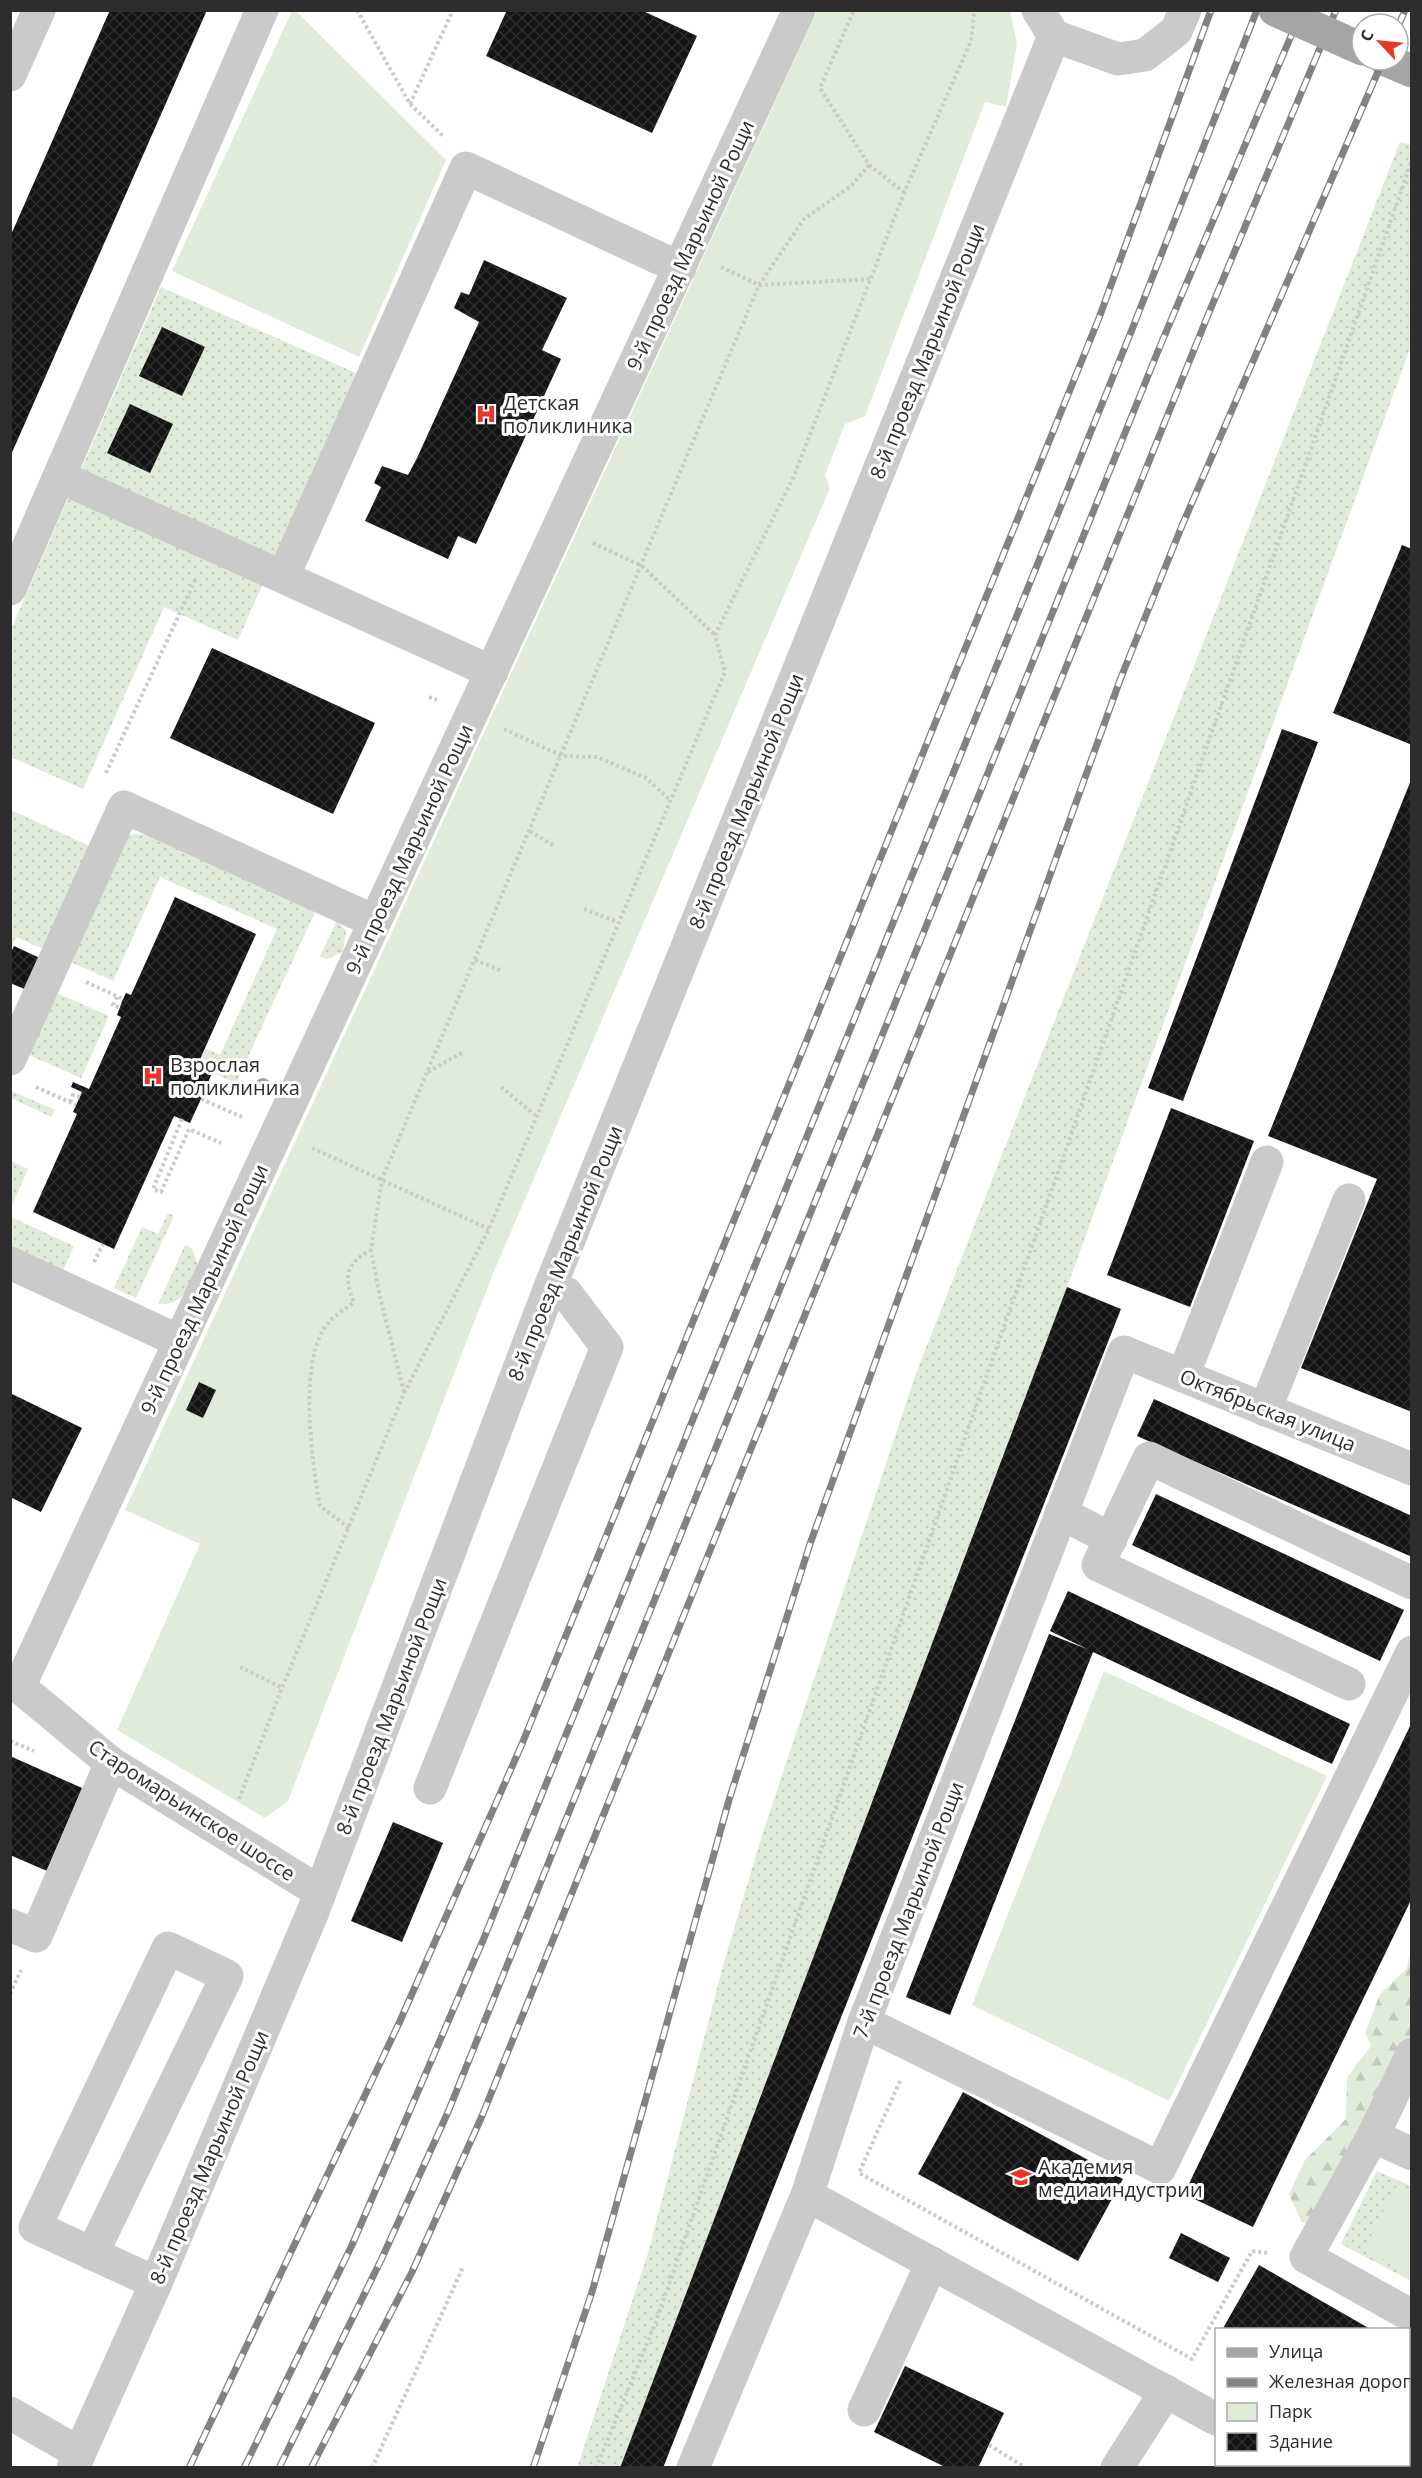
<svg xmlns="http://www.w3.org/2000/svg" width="1422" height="2478" viewBox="0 0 1422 2478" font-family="'Open Sans',sans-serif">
<defs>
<pattern id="grass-dots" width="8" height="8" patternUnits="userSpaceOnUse" patternTransform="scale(1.5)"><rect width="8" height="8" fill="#e1ebda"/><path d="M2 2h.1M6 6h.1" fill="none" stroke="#c1cabb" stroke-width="1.8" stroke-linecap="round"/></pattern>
<pattern id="forest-firs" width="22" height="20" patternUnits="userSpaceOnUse" patternTransform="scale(1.5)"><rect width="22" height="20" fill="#e1ebda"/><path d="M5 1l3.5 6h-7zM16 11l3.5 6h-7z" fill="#c1cabb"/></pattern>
<pattern id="building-cross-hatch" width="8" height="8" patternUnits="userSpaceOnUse" patternTransform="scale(1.5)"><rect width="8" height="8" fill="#141414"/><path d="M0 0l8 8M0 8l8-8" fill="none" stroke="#2e2e2e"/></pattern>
</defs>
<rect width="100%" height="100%" fill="#fff"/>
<g fill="url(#grass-dots)">
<path d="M1400,142L1411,145V346L1067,1287L622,2463L620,2467L577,2468L648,2253L724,1962L763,1832L915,1376Z"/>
<path d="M161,287L356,373L238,640L164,607L83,789L11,757V629Z"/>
<path d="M11,810L94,848L46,950L16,937L11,947Z"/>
<path d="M133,834L148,835L316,910L236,1083L197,1066L205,1048L220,1055L277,929L160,877L113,981L64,959L122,839Z"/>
<path d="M337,920L346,931L343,952L327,959L320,956Z"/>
<path d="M57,993L109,1016L81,1078L29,1055Z"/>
<path d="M12,1091L55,1110L51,1117L11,1098Z"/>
<path d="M11,1161L28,1169L11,1208Z"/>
<path d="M168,1213L174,1216L136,1298L114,1288L142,1227L158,1234Z"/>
<path d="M11,1217L74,1246L62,1273L11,1249Z"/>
<path d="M185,1245L192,1248L199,1268C189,1287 183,1306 158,1304Z"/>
<path d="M1377,2171L1411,2186V2281L1341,2244Z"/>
</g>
<path fill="url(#forest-firs)" d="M1411,1948V2062L1337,2223H1302L1289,2194L1305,2160L1346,2119L1347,2077L1371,2046L1365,2033L1380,1994L1407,1968Z"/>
<g fill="#e1ebda">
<path d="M292,11H296L446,160L359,357L172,271Z"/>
<path d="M817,11H1010L1017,44L1006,107L985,102L865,416L845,424L825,475L830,488L492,1276L288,1801L265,1818L117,1730L200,1544L125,1510Z"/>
<path d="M1104,1671L1327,1776L1169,2101L972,2005Z"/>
<path d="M1395,2187L1411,2196V2274L1364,2250Z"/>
</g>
<g fill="url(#building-cross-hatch)">
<path d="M110,10H207L10,457V237Z"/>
<path d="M507,10H641L697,36L652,133L486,56Z"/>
<path d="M484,260L567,298L542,350L561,359L476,544L458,536L448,559L365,521L381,487L374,483L382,466L408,475L417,458L479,322L454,308L461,292L469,295Z"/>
<path d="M162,327L205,347L182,396L139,376Z"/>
<path d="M130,404L173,424L150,473L107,453Z"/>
<path d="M1402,545L1412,549V745L1333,713Z"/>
<path d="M212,648L375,723L333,814L170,738Z"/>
<path d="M1282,729L1318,742L1183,1101L1148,1088Z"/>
<path d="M1411,780H1412V1412L1301,1368L1377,1179L1268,1136Z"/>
<path d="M175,897L256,934L197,1066L212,1073L201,1099L190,1123L174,1116L114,1249L33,1212L77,1114L73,1112L82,1092L71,1087L73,1082L89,1089L121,1017L117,1015L123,999L126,993L131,995Z"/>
<path d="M14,946L42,959L27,990L10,983V954Z"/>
<path d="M1171,1108L1254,1141L1190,1307L1107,1275Z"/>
<path d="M1067,1287L1121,1309L663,2468H620Z"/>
<path d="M199,1382L216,1390L203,1418L186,1410Z"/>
<path d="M10,1393L82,1428L41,1512L10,1497Z"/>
<path d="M1154,1399L1412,1516V1557L1137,1436Z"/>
<path d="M1156,1494L1404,1610L1380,1661L1132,1545Z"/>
<path d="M1068,1591L1350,1724L1332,1764L1093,1652L950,2015L906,1997L1049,1634L1087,1649L1050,1631Z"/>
<path d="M1412,1722V1898L1253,2227L1184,2194Z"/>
<path d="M10,1756L82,1788L47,1871L10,1855Z"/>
<path d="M393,1822L443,1843L402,1942L351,1921Z"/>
<path d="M963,2092L1123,2179L1078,2261L918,2174Z"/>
<path d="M1181,2233L1230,2258L1218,2282L1169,2258Z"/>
<path d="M1259,2265L1325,2303L1372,2330H1222Z"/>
<path d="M1408,2350L1412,2352V2454L1408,2452Z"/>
<path d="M905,2366L1004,2413L978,2468H947L874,2432Z"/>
</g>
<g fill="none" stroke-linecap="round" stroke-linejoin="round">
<g stroke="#cacaca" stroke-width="4" stroke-dasharray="3 3" stroke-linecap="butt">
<path d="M357,10L410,104L444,137"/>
<path d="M410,104L453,10"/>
<path d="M869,165L904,192"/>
<path d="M721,267L759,285L872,279"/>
<path d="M593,543L642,566L715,635"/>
<path d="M429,697L437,700"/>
<path d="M504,729L562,756L597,757L646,778L671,801"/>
<path d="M106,773L196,578"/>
<path d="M530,831L554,846"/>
<path d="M584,909L618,922"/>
<path d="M475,960L500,970"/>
<path d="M86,982L123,999"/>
<path d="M117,997L113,1005L120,1008"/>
<path d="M428,1072L463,1052"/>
<path d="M36,1087L76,1105"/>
<path d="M501,1087L535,1115"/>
<path d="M201,1099L242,1117"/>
<path d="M70,1102L73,1095L80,1097"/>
<path d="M182,1119L153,1189L161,1192L189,1129L221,1143"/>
<path d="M312,1148L489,1229"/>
<path d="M94,1262L103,1244"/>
<path d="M404,1392L380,1297L371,1250L382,1179L759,285L804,219L851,186L869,165L820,88L854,10"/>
<path d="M349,1528L320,1506C312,1464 297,1356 329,1322C336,1314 346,1309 354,1302C343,1277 346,1263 371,1250"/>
<path d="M240,1667L282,1688"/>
<path d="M10,1741L34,1751"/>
<path d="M239,1799L282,1688L404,1393L489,1229L725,672L715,635L793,478L904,193L971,41L974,16L970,10"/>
<path d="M10,1994L21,1970"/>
<path d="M900,2081L859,2173L1192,2359L1252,2251L1269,2253"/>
<path d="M989,2445L1026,2468"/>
<path d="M372,2468L463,2267"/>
<path d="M596,2468L655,2324L1412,160"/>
</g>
<g stroke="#cacaca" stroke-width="33">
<path d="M1038,10L1054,36L1118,59L1145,55L1176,31L1185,10"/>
<path d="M10,75L39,10"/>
<path d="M60,477L283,577"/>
<path d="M10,589L262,10"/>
<path d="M492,672L283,577L466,168L680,268"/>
<path d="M10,1059L124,807L374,921"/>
<path d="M10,1263L179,1341"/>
<path d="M1183,1376L1267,1162"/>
<path d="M1265,1410L1349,1200"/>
<path d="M1061,1513L1111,1539"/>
<path d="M10,1679L111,1763L320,1892"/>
<path d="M1349,1684L1098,1565L1149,1458L1412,1583"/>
<path d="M19,1687L799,10"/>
<path d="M430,1788L607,1347L566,1293L550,1287"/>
<path d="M10,1925L36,1936L111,1763"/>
<path d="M864,2022L1160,2168L1412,1652"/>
<path d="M1412,2054L1373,2136L1306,2257L1412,2316"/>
<path d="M1373,2136L1412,2154"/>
<path d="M807,2195L1216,2419"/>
<path d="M92,2254L227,1976L168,1948L35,2227L156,2283"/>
<path d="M864,2410L932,2263"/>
<path d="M10,2413L79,2453"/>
<path d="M1300,2464L1306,2468"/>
<path d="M73,2468L156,2283L312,1914L550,1287L1054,36"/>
<path d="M693,2468L807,2195L864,2022L1124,1352L1412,1469"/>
<path d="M1117,2468L1166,2391"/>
</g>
<path stroke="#a5a5a5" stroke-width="33" d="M1386,60L1412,71"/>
<g stroke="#828282" stroke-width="7">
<g id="rail">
<path d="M1398,27L1405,10"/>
<path d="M189,2468L400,2021L522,1744L1099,318L1211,10"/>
<path d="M244,2468L352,2245L484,1938L1131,332L1257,10"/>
<path d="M279,2468L382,2258L448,2112L1158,351L1302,10"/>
<path d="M311,2468L412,2272L482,2116L1208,315L1336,10"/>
<path d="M533,2468L592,2292L729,1800L810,1544L1120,680L1181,528L1383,60"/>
</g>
</g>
<use href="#rail" stroke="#fff" stroke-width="4.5" stroke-dasharray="14" stroke-linecap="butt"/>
<path stroke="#a5a5a5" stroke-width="33" d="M1275,10L1362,49"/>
</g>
<circle fill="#9bac93" cx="263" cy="1087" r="9"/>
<defs>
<g id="hospital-bare" transform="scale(1.62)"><path d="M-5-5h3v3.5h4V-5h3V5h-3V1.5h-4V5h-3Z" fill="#e8362b" stroke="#fff" stroke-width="2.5" paint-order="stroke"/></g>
<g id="university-bare" transform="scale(1.62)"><path d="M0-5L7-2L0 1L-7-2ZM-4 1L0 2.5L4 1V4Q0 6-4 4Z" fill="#e8362b" stroke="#fff" stroke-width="2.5" paint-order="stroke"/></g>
</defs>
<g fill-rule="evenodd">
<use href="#hospital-bare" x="486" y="414"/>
<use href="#hospital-bare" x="153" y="1076"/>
<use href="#university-bare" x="1021" y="2177"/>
</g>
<g text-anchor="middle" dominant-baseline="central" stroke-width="6" stroke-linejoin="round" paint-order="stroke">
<g font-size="20" fill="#2d2d2d" stroke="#fff">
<text transform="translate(690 245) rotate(-65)">9-й проезд Марьиной Рощи</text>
<text transform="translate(927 351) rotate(-68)">8-й проезд Марьиной Рощи</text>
<text transform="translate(746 801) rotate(-68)">8-й проезд Марьиной Рощи</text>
<text transform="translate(409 849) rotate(-65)">9-й проезд Марьиной Рощи</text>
<text transform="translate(565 1253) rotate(-68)">8-й проезд Марьиной Рощи</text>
<text transform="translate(204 1289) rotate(-65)">9-й проезд Марьиной Рощи</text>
<text transform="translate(1268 1410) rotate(22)">Октябрьская улица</text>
<text transform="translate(391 1706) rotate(-69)">8-й проезд Марьиной Рощи</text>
<text transform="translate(192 1810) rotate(33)">Старомарьинское шоссе</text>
<text transform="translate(908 1910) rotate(-69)">7-й проезд Марьиной Рощи</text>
<text transform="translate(209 2157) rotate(-67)">8-й проезд Марьиной Рощи</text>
</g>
<g font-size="20" fill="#2d2d2d" stroke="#fff" text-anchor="start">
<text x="503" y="402">Детская<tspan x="503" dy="23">поликлиника</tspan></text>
<text x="170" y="1064">Взрослая<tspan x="170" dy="23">поликлиника</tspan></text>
<text x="1038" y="2166">Академия<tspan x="1038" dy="23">медиаиндустрии</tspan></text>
</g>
</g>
<rect width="1422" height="2478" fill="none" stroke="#2d2d2d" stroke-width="24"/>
<rect x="1215" y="2328" width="195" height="138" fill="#ffffff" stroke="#ababab" stroke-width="1.5"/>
<rect x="1227" y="2348" width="30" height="9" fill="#a5a5a5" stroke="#ababab" stroke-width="1.5"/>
<text x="1269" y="2358" font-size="18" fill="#2d2d2d">Улица</text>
<rect x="1227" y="2378" width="30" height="9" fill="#828282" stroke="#ababab" stroke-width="1.5"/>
<text x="1269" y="2388" font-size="18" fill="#2d2d2d">Железная дорога</text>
<rect x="1227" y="2403" width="30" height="18" fill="#e1ebda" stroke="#ababab" stroke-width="1.5"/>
<text x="1269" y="2418" font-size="18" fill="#2d2d2d">Парк</text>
<rect x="1227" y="2433" width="30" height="18" fill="url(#building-cross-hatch)" stroke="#ababab" stroke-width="1.5"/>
<text x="1269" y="2448" font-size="18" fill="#2d2d2d">Здание</text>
<g transform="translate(1380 42) rotate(296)"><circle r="28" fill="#ffffff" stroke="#ababab" stroke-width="1.5"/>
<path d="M0-4.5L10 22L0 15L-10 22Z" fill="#e8362b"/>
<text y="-9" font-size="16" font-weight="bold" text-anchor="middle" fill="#2d2d2d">С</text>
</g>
</svg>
